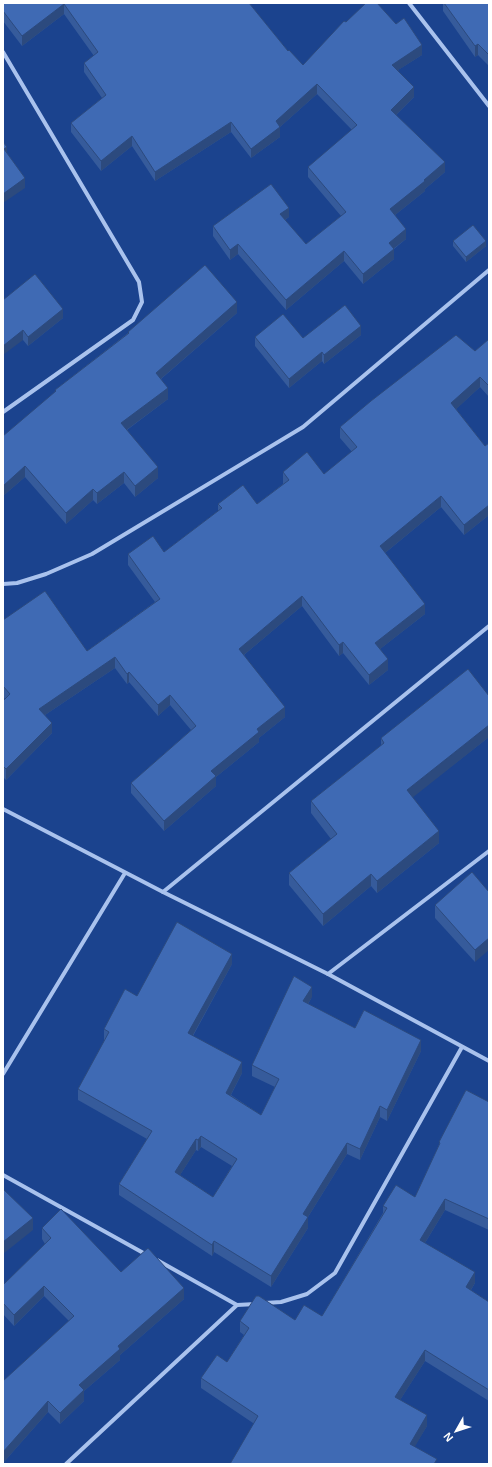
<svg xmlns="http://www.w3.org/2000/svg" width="492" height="1467" viewBox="0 0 492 1467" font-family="Helvetica,sans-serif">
<rect width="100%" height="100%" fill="#1b438e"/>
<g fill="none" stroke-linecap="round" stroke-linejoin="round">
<g stroke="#a9c2ed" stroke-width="4">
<path d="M409,3L489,106"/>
<path d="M3,52L139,282L142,302L133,320L3,412"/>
<path d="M3,584L17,583L46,574L92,554L303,427L489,270"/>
<path d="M3,809L163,892L328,974L489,1061"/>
<path d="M163,892L489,626"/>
<path d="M328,974L489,851"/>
<path d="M3,1074L125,873"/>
<path d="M3,1175L147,1255"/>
<path d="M157,1260L237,1305L256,1304"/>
<path d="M265,1303L281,1302L307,1294L335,1273L462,1047"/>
<path d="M66,1464L237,1305"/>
</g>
</g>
<g fill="#365b9b" fill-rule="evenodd">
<path d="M3,3H249L288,51L303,65L346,22L422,55L398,70L414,97L396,115L445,172L425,189V191L395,215L406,239L394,249V259L363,284L344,261L286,310L238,254L230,260L213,236V226L289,217L285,220L306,244L341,216L308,177V167L352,130L317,94L280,127V137L251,158L231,132L155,181L132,146L101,171L71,132V123L102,98L84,72V63L94,56L64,14L22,46L3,21Z"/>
<path d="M443,3H489V66L478,55L475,57L443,11Z"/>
<path d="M453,241L486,246L466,262L453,246Z"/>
<path d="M3,300L63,318L28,346L23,340Z"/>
<path d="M237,313L161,379L168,399L127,430L158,478L135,497L124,483L97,504L93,500L66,524L25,477L3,496L55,391V390L128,333V332Z"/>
<path d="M361,335L324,364L322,361L289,388L255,346V337L303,338Z"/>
<path d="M489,339V397L480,387L456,409L485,446L489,443V515L464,535L441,507L385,553L425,614L380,649L388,670L369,685L343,653L339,656L302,606L244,655L285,717L259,738V742L216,777V786L164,831L131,793V783L191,730L170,705L158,716L129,682L127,684L115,668L45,715L52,733L6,780L3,777V701L5,699L3,696V619L87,651L155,602L128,565V554L164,552L218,511V504H257L283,484V472L324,474L352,452L340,438V427L475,351Z"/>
<path d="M489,737L412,797L439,843L377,893L371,886L323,926L289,885V873L331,839L311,813V801L381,746V738Z"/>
<path d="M489,892L475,962L435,918V905Z"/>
<path d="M232,964L193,1036L242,1073L231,1095L261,1115L275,1087L252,1076V1065L312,997L308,1004L355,1028L421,1051L387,1121L380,1117L360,1160L347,1154L308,1217V1228L271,1287L214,1252L212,1256L119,1195V1184L147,1139L78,1100V1089L105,1041L104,1040V1029L137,996ZM201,1147L232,1166L213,1197L180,1175L196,1150L198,1151Z"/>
<path d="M489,1102V1230L445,1210L425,1243L475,1283L471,1290L489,1302V1401L425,1361L400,1400L427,1426L414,1447L437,1464L253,1423L201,1388V1378L227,1362L244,1335L240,1332V1321L295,1320L322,1316L383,1213V1206L415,1197L439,1145V1142Z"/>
<path d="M42,1228L121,1272L184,1299L120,1355V1360L84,1391V1401L60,1424L48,1412L3,1463V1381L69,1321L44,1296L14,1326L3,1314V1285L45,1244L42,1239Z"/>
</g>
<g fill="#2c4a7e">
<path d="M64,4V14L22,46V36Z"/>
<path d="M478,44V55L475,57V46Z"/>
<path d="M422,45V55L392,74V65Z"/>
<path d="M317,84V94L280,127V137L251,158V149L276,121Z"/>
<path d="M414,87V97L391,120V110Z"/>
<path d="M231,122V132L155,181V172Z"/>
<path d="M132,136V146L101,171V161Z"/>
<path d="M7,147V156L4,149Z"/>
<path d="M445,162V172L425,189V191L390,219V209Z"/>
<path d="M25,178V188L3,203V194Z"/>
<path d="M289,208V217L280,223V214Z"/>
<path d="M406,229V239L389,252V243Z"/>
<path d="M486,241V246L466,262V257Z"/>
<path d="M238,244V254L230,260V250Z"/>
<path d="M394,249V259L363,284V274Z"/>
<path d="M344,251V261L286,310V300Z"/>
<path d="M237,302V313L156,383V373Z"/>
<path d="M63,309V318L28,346V337Z"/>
<path d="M361,326V335L324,364V355Z"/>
<path d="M23,330V340L3,355V346Z"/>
<path d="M322,352V361L289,388V379Z"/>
<path d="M480,377V387L451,414V403Z"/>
<path d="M168,388V399L121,434V423Z"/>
<path d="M25,466V477L3,496V486Z"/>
<path d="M158,467V478L135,497V486Z"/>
<path d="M124,472V483L97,504V493Z"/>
<path d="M93,489V500L66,524V513Z"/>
<path d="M441,496V507L380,557V546Z"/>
<path d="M489,505V515L464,535V525Z"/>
<path d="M302,596V606L239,659V649Z"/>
<path d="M425,604V614L375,653V643Z"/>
<path d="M343,642V653L339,656V645Z"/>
<path d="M115,657V668L39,719V709Z"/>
<path d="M388,659V670L369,685V675Z"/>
<path d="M129,672V682L127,684V674Z"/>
<path d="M170,695V705L158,716V705Z"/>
<path d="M285,707V717L259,738V742L216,777V786L164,831V821L211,771L257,729Z"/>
<path d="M52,723V733L6,780V769Z"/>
<path d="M489,725V737L407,802V790Z"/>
<path d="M439,831V843L377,893V881Z"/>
<path d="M371,874V886L323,926V914Z"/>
<path d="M489,938V950L475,962V950Z"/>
<path d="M232,954V964L188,1044V1033Z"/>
<path d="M312,987V997L303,1012V1001Z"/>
<path d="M421,1040V1051L387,1121V1110Z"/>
<path d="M242,1062V1073L226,1104V1093Z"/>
<path d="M380,1106V1117L360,1160V1149Z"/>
<path d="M201,1136V1147L198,1151V1140Z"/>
<path d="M196,1139V1150L175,1183V1172Z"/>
<path d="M347,1143V1154L303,1225V1214Z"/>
<path d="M445,1199V1210L420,1251V1240Z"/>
<path d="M308,1217V1228L271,1287V1276Z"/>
<path d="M33,1218V1230L3,1254V1242Z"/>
<path d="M214,1241V1252L212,1256V1245Z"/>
<path d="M475,1272V1283L466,1298V1287Z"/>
<path d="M44,1286V1296L14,1326V1315Z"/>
<path d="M184,1288V1299L120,1355V1360L84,1391V1401L60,1424V1413L79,1385L118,1346Z"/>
<path d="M425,1350V1361L395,1408V1397Z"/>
<path d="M48,1401V1412L3,1463V1452Z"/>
<path d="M427,1415V1426L410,1455V1444Z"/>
</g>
<g fill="#3f6ab4" stroke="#2c4a7e" fill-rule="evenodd">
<path d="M3,3H249L288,51L289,50L303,65L344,21L346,22L366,3H377L396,24L404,18L422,45L392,65L414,87L391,110L445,162L424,180L425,181L390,209L406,229L389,243L394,249L363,274L344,251L286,300L238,244L230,250L213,226L271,184L289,208L280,214L306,244L346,212L308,167L357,125L317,84L276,121L280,127L251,149L231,122L155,172L132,136L101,161L71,123L106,95L84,63L98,52L64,4L22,36L3,11Z"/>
<path d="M444,3H489V55L478,44L475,46Z"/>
<path d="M3,142L7,147L4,149L25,178L3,194Z"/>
<path d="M473,225L486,241L466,257L453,241Z"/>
<path d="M205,265L237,302L156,373L168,388L121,423L158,467L135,486L124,472L97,493L93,489L66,513L25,466L3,486V436L56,391L55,390L129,333L128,332Z"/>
<path d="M35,274L63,309L28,337L23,330L3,346V300Z"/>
<path d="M345,305L361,326L324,355L322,352L289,379L255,337L283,314L303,338Z"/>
<path d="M456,335L475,351L489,339V386L480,377L451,403L485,446L489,443V505L464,525L441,496L380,546L425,604L375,643L388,659L369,675L343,642L339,645L302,596L239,649L285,707L257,729L259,732L211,771L216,776L164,821L131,783L196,726L170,695L158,705L129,672L127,674L115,657L39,709L52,723L6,769L3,766V701L10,694L3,686V620L45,591L87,651L160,599L128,554L153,536L164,552L222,508L218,504L243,485L257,504L289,480L283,472L307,452L324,474L357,447L340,427L371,401Z"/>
<path d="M468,669L489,696V725L407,790L439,831L377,881L371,874L323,914L289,873L337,834L311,801L384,743L381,738Z"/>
<path d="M472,872L489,892V938L475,950L435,905Z"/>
<path d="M177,922L232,954L188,1033L242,1062L226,1093L261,1115L279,1079L252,1065L294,976L312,987L303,1001L355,1028L364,1010L421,1040L387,1110L380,1106L360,1149L347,1143L303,1214L308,1217L271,1276L214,1241L212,1245L119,1184L152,1131L78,1089L109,1032L104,1029L125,989L137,996ZM201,1136L237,1159L213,1197L175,1172L196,1139L198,1140Z"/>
<path d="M466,1090L489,1102V1219L445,1199L420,1240L475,1272L466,1287L489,1302V1390L425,1350L395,1397L427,1415L410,1444L437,1459L434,1464H230L258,1416L201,1378L217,1355L227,1362L249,1328L240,1321L256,1296H259L295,1320L304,1305L322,1316L387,1208L383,1206L396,1185L415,1197L440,1143L439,1142Z"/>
<path d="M3,1189L33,1218L3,1242Z"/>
<path d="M61,1209L121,1272L148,1248L184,1288L118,1346L120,1349L79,1385L84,1390L60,1413L48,1401L3,1452V1381L74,1316L44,1286L14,1315L3,1303V1285L51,1238L42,1228Z"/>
</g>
<rect width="492" height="1467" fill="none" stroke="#ffffff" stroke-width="8"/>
<g transform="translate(456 1431) rotate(231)" stroke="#1b438e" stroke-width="3" paint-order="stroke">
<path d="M0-3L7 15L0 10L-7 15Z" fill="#ffffff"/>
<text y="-6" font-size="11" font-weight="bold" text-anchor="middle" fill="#ffffff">N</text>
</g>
</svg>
